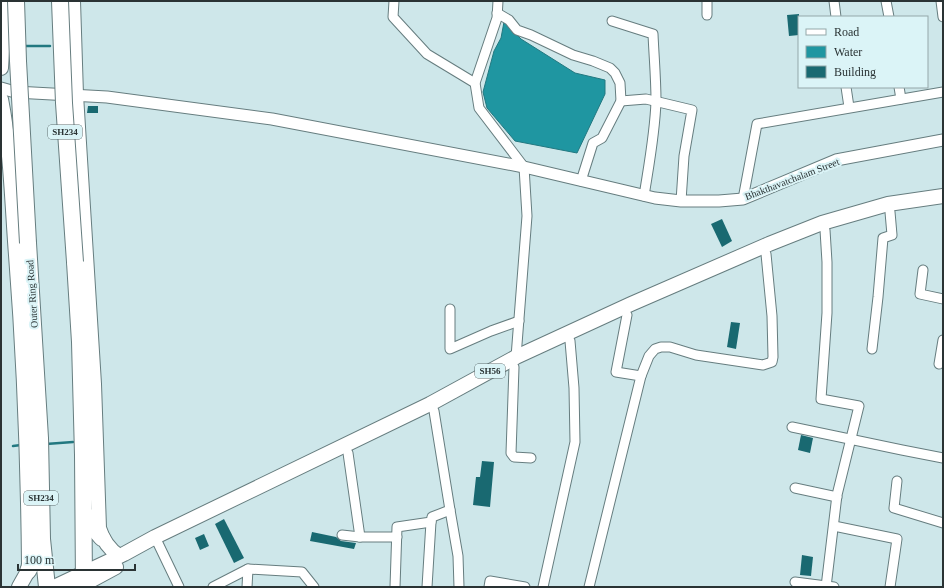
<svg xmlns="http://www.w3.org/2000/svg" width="944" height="588" viewBox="0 0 944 588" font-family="Georgia,serif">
<rect width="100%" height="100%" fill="#cee7ea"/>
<path fill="#1f96a1" stroke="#227880" d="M504,22L521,39L575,73L605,80V94L577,153L515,141L487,108L483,92L494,51L501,38Z"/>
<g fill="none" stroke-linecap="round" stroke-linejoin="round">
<g stroke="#227880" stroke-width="2.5">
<path d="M24,46H50"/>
<path d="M46,444L73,442"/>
<path d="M13,446L21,445"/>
</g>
</g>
<g fill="#196971">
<path d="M799,14V35L789,36L787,15Z"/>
<path d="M88,106H98V113H87Z"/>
<path d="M722,219L732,241L722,247L711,224Z"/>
<path d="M731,322L740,323L736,349L727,347Z"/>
<path d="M801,435L813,438L810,453L798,450Z"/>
<path d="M482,461L494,462L490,507L473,505L476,477H480Z"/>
<path d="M224,519L244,558L234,563L215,524Z"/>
<path d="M312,532L336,537L341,541L356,543L354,549L310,541Z"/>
<path d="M204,534L209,546L200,550L195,538Z"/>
<path d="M802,555L813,557L811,576L800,575Z"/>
</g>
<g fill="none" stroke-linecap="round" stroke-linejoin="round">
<g stroke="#667d7f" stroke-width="11">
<g id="minor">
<path d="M394,1L393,17L427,54L475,83"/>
<path d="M498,1L497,18L475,83L479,108L524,167L527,216L516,357"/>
<path d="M707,1V15"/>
<path d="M834,1L836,17"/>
<path d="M886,1L889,17"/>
<path d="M941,1L943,17"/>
<path d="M497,13L509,20L517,30L531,35L573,55L593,61L610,68L615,73L620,83L621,101L602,138L593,143L581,181"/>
<path d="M612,21L653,34C654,57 656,79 656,101C655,133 649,164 644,196"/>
<path d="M846,87L849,107"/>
<path d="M899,87L901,99"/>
<path d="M621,101L646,99L692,110L684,156L681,201"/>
<path d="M743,199L757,124L943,92"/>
<path d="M825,230L827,262V313L821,399L859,406L837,495L826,587"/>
<path d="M923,270L920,294L943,299"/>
<path d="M450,309V349L491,331L519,321"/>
<path d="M872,349L878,297L883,238L892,235L890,212"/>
<path d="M939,364L943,340"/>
<path d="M514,367L511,453L514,457L531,458"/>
<path d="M641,376L649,356L655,349L661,347H670L696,355L763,365L772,362L773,357L772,316L766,254"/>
<path d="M434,411L450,510L458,556L459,587"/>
<path d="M792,427L902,450L943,458"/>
<path d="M348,453L360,537H397"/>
<path d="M897,481L894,508L943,523"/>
<path d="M795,488L837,497"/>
<path d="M834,526L897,539L890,587"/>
<path d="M342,535L360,537"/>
<path d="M155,537L179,587"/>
<path d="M795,582L834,587"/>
<path d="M213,587L248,569L302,572L314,587"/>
<path d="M247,587L248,569"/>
<path d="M395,587L397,527L431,522L432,517L450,510"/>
<path d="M427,587L431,522"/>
<path d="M489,587L490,581L525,587"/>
<path d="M543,587L575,442L574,388L570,341L566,333"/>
<path d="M589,587L641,376L616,372L627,315"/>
</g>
</g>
<g stroke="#667d7f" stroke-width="13">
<path id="tertiary" d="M1,88L15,92L107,97L272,119L524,167L655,198L681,201H719L743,199L836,160L943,140"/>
</g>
<g stroke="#667d7f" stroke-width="16">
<g id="primary">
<path d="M73,1L76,95L94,384L99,528C103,541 109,549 119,556"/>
<path d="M1,68L3,35L2,1"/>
<path d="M1,99C11,150 12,203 16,255C24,358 28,461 29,564L28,571L19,587"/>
<path d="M54,587L124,554L155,537L430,404L516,357L631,304L769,244L822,223L888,204L943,196"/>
<path d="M79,587L116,567"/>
</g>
</g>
<g stroke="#667d7f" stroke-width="18">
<g id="motorway">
<path d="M28,243L40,438L42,539L47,587"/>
<path d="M75,262L80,342L83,455L84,584"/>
<path d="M85,514L91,525L102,538"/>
<path d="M28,571L35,558L41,541"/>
</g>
</g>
<use href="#minor" stroke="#fff" stroke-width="9"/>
<use href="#tertiary" stroke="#fff" stroke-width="11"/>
<use href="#primary" stroke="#fff" stroke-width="14"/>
<use href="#motorway" stroke="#fff" stroke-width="16"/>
<g stroke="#667d7f" stroke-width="18" stroke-linecap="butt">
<g id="motorway-bridge">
<path d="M16,1L18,61L28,243"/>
<path d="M60,1L64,103L75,262"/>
</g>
</g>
<use href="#motorway-bridge" stroke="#fff" stroke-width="16"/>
</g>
<g text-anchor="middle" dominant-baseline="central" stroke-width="4" stroke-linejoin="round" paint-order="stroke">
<g fill="#dbf4f7" stroke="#5f6d6e" stroke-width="1">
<rect x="48" y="125" width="34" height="14" rx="3"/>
<rect x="475" y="364" width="30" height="14" rx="3"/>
<rect x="24" y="491" width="34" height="14" rx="3"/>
</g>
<g font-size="9" font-weight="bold" fill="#2a3334">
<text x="65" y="132">SH234</text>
<text x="490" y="371">SH56</text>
<text x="41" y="498">SH234</text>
</g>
<g font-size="10" fill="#2a3334" stroke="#dbf4f7">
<text transform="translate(792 179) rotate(-21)">Bhakthavatchalam Street</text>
<text transform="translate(32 294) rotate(-94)">Outer Ring Road</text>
</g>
</g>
<rect width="944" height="588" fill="none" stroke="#2a3334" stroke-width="4"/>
<rect x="798" y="16" width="130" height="72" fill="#dbf4f7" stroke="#94a7a9"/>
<rect x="806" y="29" width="20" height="6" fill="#ffffff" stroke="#94a7a9"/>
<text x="834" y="36" font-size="12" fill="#2a3334">Road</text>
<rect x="806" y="46" width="20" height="12" fill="#1f96a1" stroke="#94a7a9"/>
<text x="834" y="56" font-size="12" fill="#2a3334">Water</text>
<rect x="806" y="66" width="20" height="12" fill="#196971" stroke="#94a7a9"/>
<text x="834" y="76" font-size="12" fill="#2a3334">Building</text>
<path d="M18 564v6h117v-6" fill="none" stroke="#2a3334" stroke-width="2"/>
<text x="24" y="564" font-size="12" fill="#2a3334" stroke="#dbf4f7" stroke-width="3" paint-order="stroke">100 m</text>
</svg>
